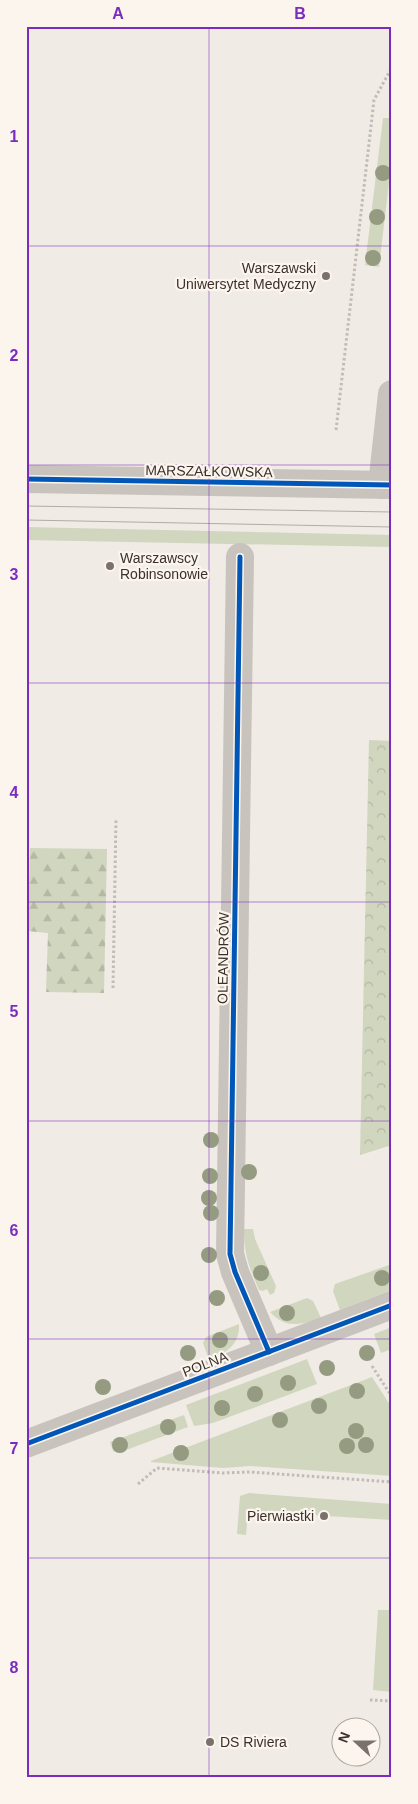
<svg xmlns="http://www.w3.org/2000/svg" width="418" height="1804" viewBox="0 0 418 1804" font-family="Arial,sans-serif">
<defs>
<pattern id="forest-firs" width="22" height="20" patternUnits="userSpaceOnUse" patternTransform="scale(1.25)"><rect width="22" height="20" fill="#d1d6bf"/><path d="M5 1l3.5 6h-7zM16 11l3.5 6h-7z" fill="#b4b8a4"/></pattern>
<pattern id="park-crowns" width="20" height="18" patternUnits="userSpaceOnUse" patternTransform="scale(1.25)"><rect width="20" height="18" fill="#d1d6bf"/><path d="M2 6a3 3 0 1 1 6 0M12 15a3 3 0 1 1 6 0" fill="none" stroke="#b4b8a4"/></pattern>
</defs>
<rect width="100%" height="100%" fill="#f0ebe5"/>
<g fill="#d1d6bf">
<path d="M383,118H392V157L379,267L365,265Z"/>
<path d="M26,527L392,535V547L26,540Z"/>
<path d="M244,1229H253L255,1239L276,1286L274,1293L270,1295L267,1289L263,1291L259,1290C249,1266 244,1255 244,1229Z"/>
<path d="M392,1264V1290L340,1310L333,1291L335,1284Z"/>
<path d="M307,1298L313,1301L321,1318C301,1325 285,1329 270,1312Z"/>
<path d="M239,1324C240,1345 226,1353 209,1360L203,1343L206,1337Z"/>
<path d="M392,1327V1349L381,1353L374,1334Z"/>
<path d="M307,1359L317,1384L213,1423L194,1426L186,1405Z"/>
<path d="M372,1377L392,1408V1476L250,1466L223,1468L151,1462V1461Z"/>
<path d="M184,1415L188,1427L118,1453L113,1451L110,1442Z"/>
<path d="M249,1493L392,1504V1520L248,1511L246,1535L237,1534L240,1496Z"/>
<path d="M378,1610H392V1692L373,1690Z"/>
</g>
<path fill="url(#forest-firs)" d="M30,848L107,849L104,993L46,992L48,933L28,931Z"/>
<path fill="url(#park-crowns)" d="M369,740L392,741V1145L360,1155Z"/>
<g fill="none" stroke-linecap="round" stroke-linejoin="round">
<g stroke="#c2bbb6" stroke-width="3" stroke-dasharray="2.5 2.5" stroke-linecap="butt">
<path d="M336,430L374,100L392,67"/>
<path d="M113,988L116,818"/>
<path d="M372,1366L392,1397"/>
<path d="M138,1484L157,1468L223,1473L250,1472L392,1482"/>
<path d="M370,1700L392,1701"/>
<path d="M391,1778L392,1769"/>
</g>
<g stroke="#c9c3be" stroke-width="28">
<path d="M26,479L392,485"/>
<path d="M382,485L392,394"/>
<path d="M240,557L230,1254L235,1272L269,1352"/>
<path d="M26,1444L392,1305"/>
</g>
<g stroke="#b1aca8" stroke-width="1">
<path d="M26,506L392,512"/>
<path d="M26,520L392,527"/>
</g>
<g stroke="#fbf5ee" stroke-width="8">
<g id="cycleway">
<path d="M26,479L392,485"/>
<path d="M240,557L230,1254L235,1272L269,1352"/>
<path d="M26,1444L392,1305"/>
</g>
</g>
<use href="#cycleway" stroke="#0057b8" stroke-width="5"/>
</g>
<g fill="#959b80">
<circle cx="383" cy="173" r="8"/>
<circle cx="377" cy="217" r="8"/>
<circle cx="373" cy="258" r="8"/>
<circle cx="211" cy="1140" r="8"/>
<circle cx="249" cy="1172" r="8"/>
<circle cx="210" cy="1176" r="8"/>
<circle cx="209" cy="1198" r="8"/>
<circle cx="211" cy="1213" r="8"/>
<circle cx="209" cy="1255" r="8"/>
<circle cx="261" cy="1273" r="8"/>
<circle cx="382" cy="1278" r="8"/>
<circle cx="217" cy="1298" r="8"/>
<circle cx="287" cy="1313" r="8"/>
<circle cx="220" cy="1340" r="8"/>
<circle cx="188" cy="1353" r="8"/>
<circle cx="367" cy="1353" r="8"/>
<circle cx="327" cy="1368" r="8"/>
<circle cx="288" cy="1383" r="8"/>
<circle cx="103" cy="1387" r="8"/>
<circle cx="357" cy="1391" r="8"/>
<circle cx="255" cy="1394" r="8"/>
<circle cx="319" cy="1406" r="8"/>
<circle cx="222" cy="1408" r="8"/>
<circle cx="280" cy="1420" r="8"/>
<circle cx="168" cy="1427" r="8"/>
<circle cx="356" cy="1431" r="8"/>
<circle cx="120" cy="1445" r="8"/>
<circle cx="366" cy="1445" r="8"/>
<circle cx="347" cy="1446" r="8"/>
<circle cx="181" cy="1453" r="8"/>
</g>
<path fill="none" stroke="#7b2cbf" stroke-width="1" stroke-opacity="0.55" d="M209,26V1778M26,246H392M26,465H392M26,683H392M26,902H392M26,1121H392M26,1339H392M26,1558H392"/>
<g fill="#7a716c" stroke="#fbf5ee" stroke-width="2">
<circle cx="326" cy="276" r="5"/>
<circle cx="110" cy="566" r="5"/>
<circle cx="324" cy="1516" r="5"/>
<circle cx="210" cy="1742" r="5"/>
</g>
<g text-anchor="middle" dominant-baseline="central" stroke-width="4.5" stroke-linejoin="round" paint-order="stroke">
<g font-size="14" fill="#3b302b" stroke="#fbf5ee" text-anchor="end">
<text x="316" y="268">Warszawski<tspan x="316" dy="16">Uniwersytet Medyczny</tspan></text>
<text x="120" y="558" text-anchor="start">Warszawscy<tspan x="120" dy="16">Robinsonowie</tspan></text>
<text x="314" y="1516">Pierwiastki</text>
<text x="220" y="1742" text-anchor="start">DS Riviera</text>
</g>
<g font-size="14" fill="#3b302b" stroke="#fbf5ee">
<text transform="translate(209 471) rotate(1)">MARSZAŁKOWSKA</text>
<text transform="translate(223 958) rotate(-89)">OLEANDRÓW</text>
<text transform="translate(205 1364) rotate(-21)">POLNA</text>
</g>
</g>
<rect width="418" height="1804" fill="none" stroke="#fbf5ee" stroke-width="55"/>
<g transform="translate(356 1742) rotate(291)"><circle r="24" fill="#fbf5ee" stroke="#aea6a0"/>
<path d="M0-4L9 19L0 12L-9 19Z" fill="#7a716c"/>
<text y="-8" font-size="14" font-weight="bold" text-anchor="middle" fill="#3b302b">N</text>
</g>
<rect x="28" y="28" width="362" height="1748" fill="none" stroke="#7b2cbf" stroke-width="2"/>
<g font-size="16" text-anchor="middle" font-weight="bold" fill="#7b2cbf">
<text x="118" y="19">A</text>
<text x="300" y="19">B</text>
<text x="14" y="142">1</text>
<text x="14" y="361">2</text>
<text x="14" y="580">3</text>
<text x="14" y="798">4</text>
<text x="14" y="1017">5</text>
<text x="14" y="1236">6</text>
<text x="14" y="1454">7</text>
<text x="14" y="1673">8</text>
</g>
</svg>
